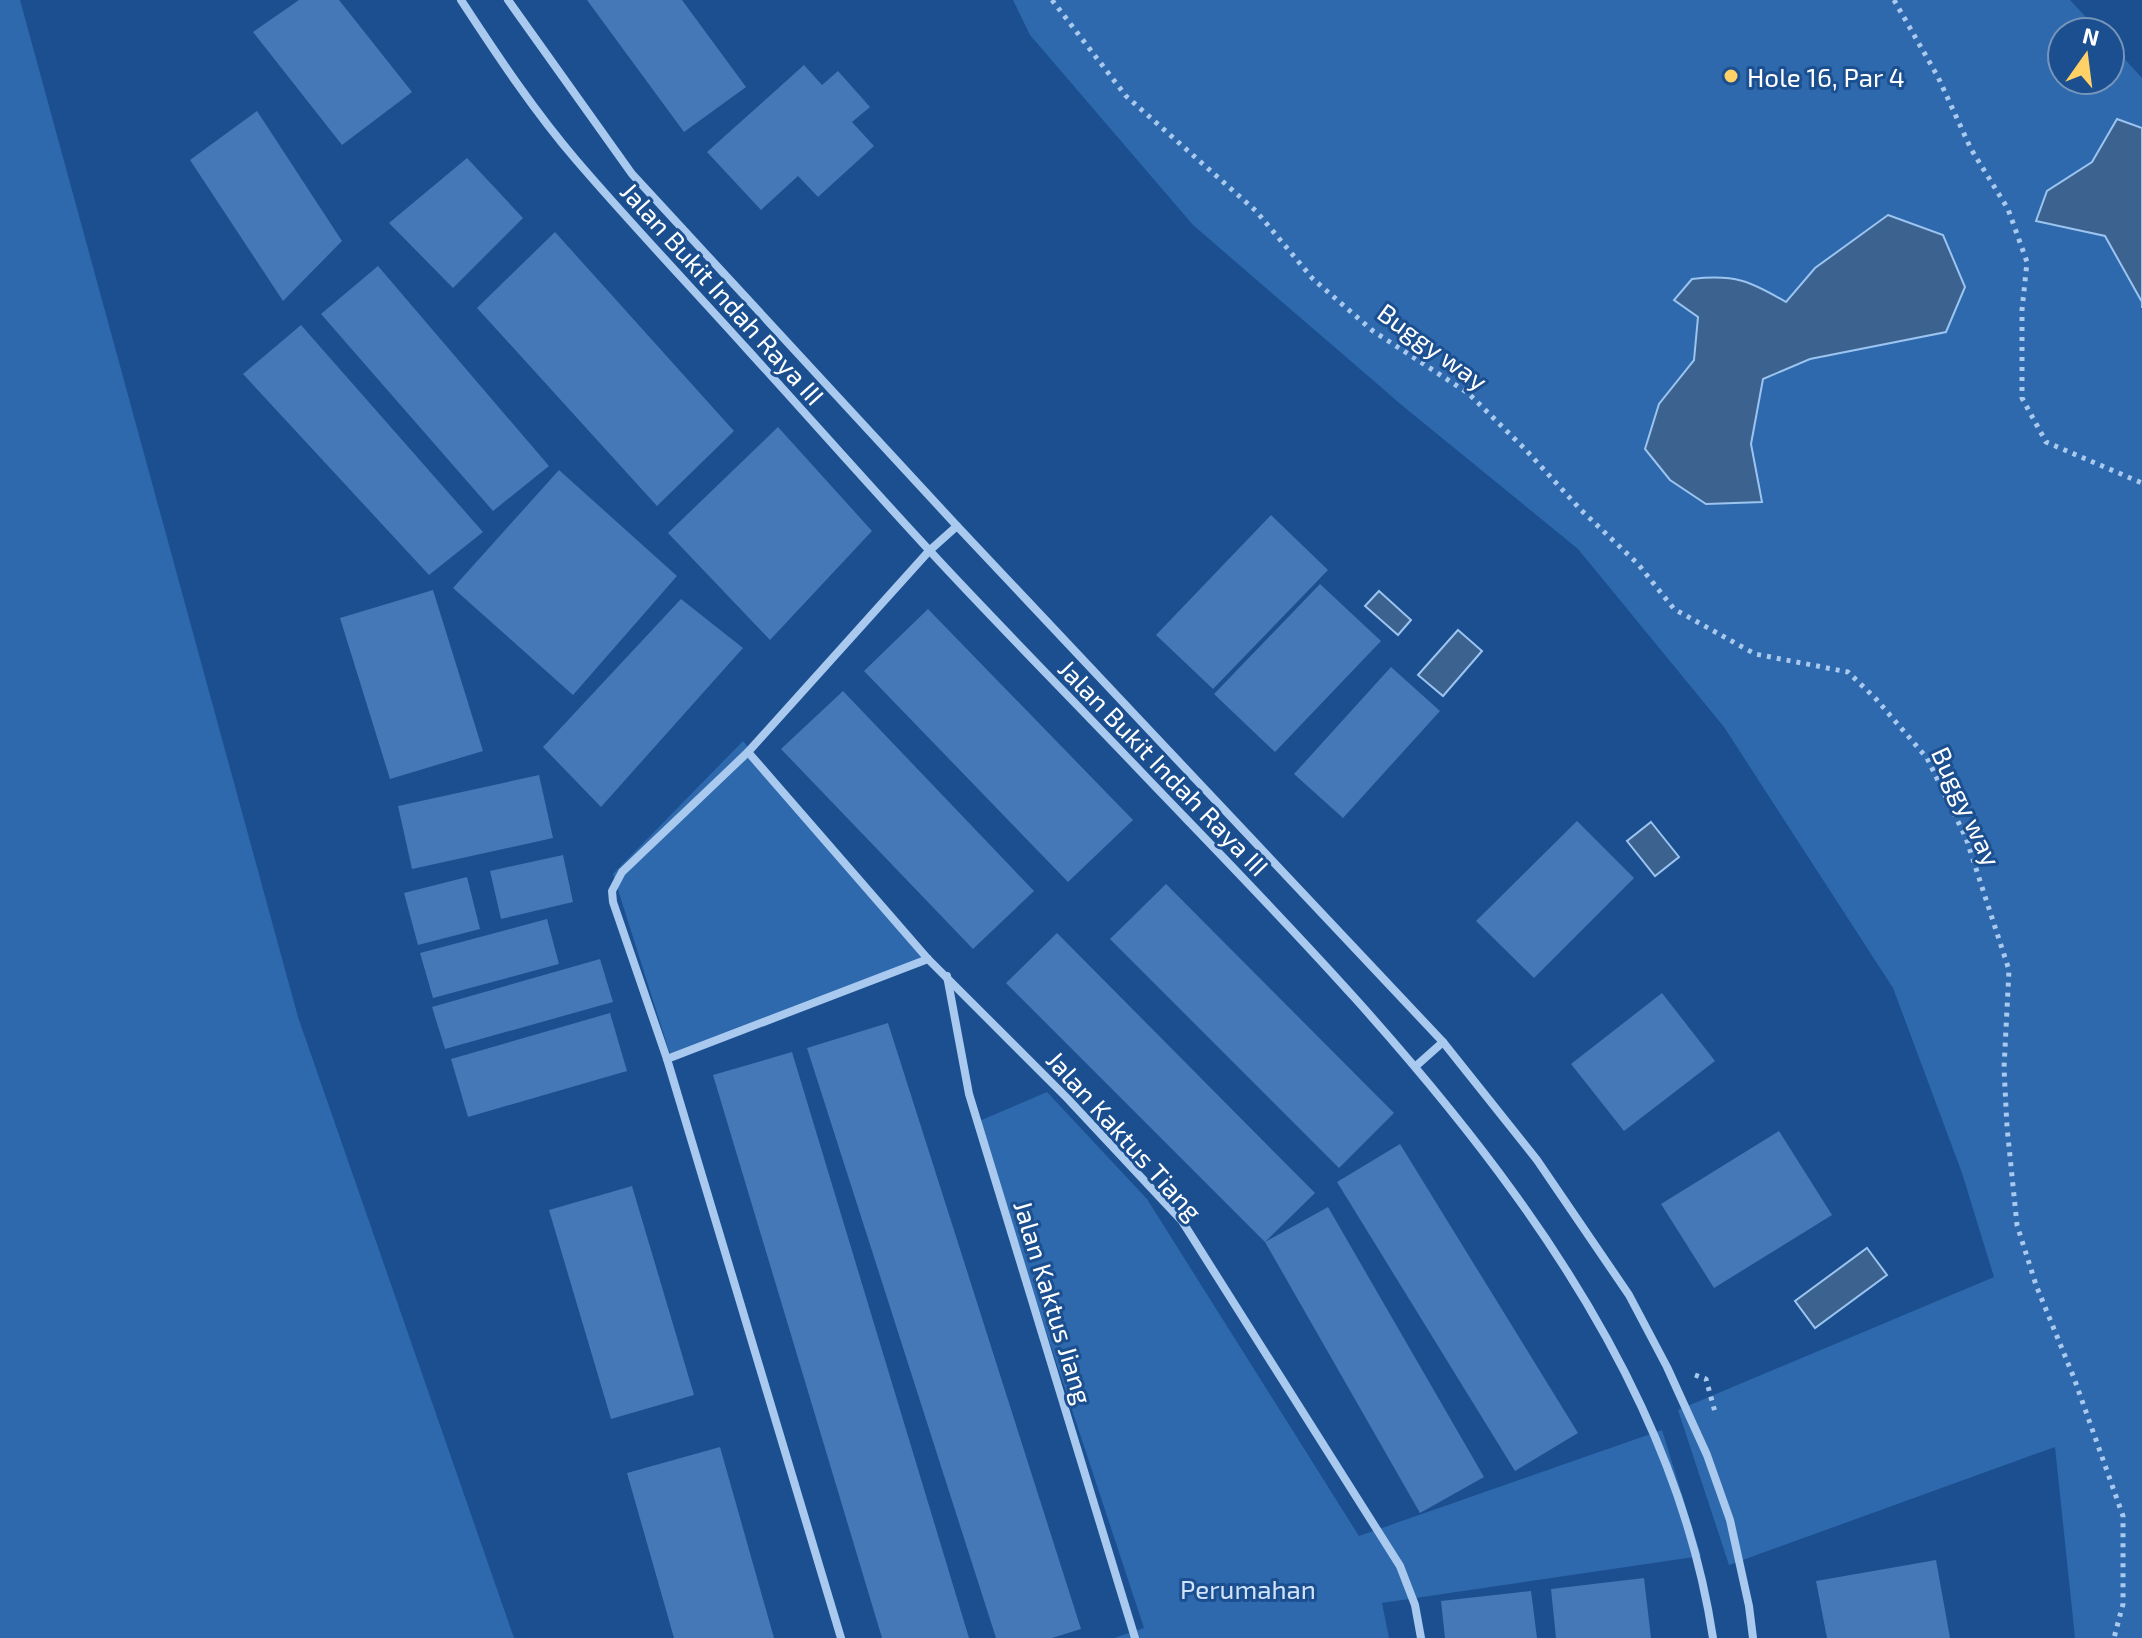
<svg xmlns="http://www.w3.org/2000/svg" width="2142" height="1638" viewBox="0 0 2142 1638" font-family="'Exo 2',sans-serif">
<rect width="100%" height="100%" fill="#1b4f8f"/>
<g fill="#2e69ad">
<path d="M0,0H20L298,1017L514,1638H0Z"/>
<path d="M1013,0H2070L2100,32H2062V80H2110V43L2142,78V1638H2075L2055,1447L1729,1565L1678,1410L1994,1277L1962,1173L1893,988L1724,727L1578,549L1404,407L1193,225L1030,35Z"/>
<path d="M743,741L924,959L670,1054L613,874Z"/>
<path d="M1047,1092L1147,1199L1359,1536L1662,1430L1701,1556L1382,1603L1389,1638H1114L1144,1628L977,1122Z"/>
</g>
<g fill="#3c6290" stroke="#9cc4f0" stroke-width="2">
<path d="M2117,119L2142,128V308V302L2105,236L2036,221L2047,191L2092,162Z"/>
<path d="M1888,215L1943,235L1965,287L1946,332L1810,359L1763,379L1751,444L1762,502L1706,504L1670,480L1645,449L1659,404L1694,360L1698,317L1674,300L1692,279C1735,274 1750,281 1786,302L1815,268Z"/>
<path d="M1379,591L1411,620L1398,635L1365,606Z"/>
<path d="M1458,630L1482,651L1443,696L1418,675Z"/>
<path d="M1651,822L1679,857L1655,876L1627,841Z"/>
<path d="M1867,1248L1887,1275L1815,1328L1795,1301Z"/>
</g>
<g fill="#4478b7">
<path d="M299,0H339L412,92L342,145L253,32Z"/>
<path d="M587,0H682L746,87L684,132Z"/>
<path d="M804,65L822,85L838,71L870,107L852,122L874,146L818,197L798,176L761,210L707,152Z"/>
<path d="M257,111L342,241L283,301L190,160Z"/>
<path d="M467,158L523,218L453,288L389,223Z"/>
<path d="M555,232L734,431L657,506L477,308Z"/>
<path d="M378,266L549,466L493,511L321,314Z"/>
<path d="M301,325L483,532L429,575L243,374Z"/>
<path d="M778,427L872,531L770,640L668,533Z"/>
<path d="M559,470L677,576L573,695L453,588Z"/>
<path d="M1271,515L1328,570L1213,689L1156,635Z"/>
<path d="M1320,584L1381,641L1275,752L1214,694Z"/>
<path d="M433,590L483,751L390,779L340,618Z"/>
<path d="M681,599L743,648L601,807L543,747Z"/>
<path d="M928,609L1133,820L1068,882L864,671Z"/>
<path d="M1391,667L1440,711L1343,818L1294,774Z"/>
<path d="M843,691L1034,891L973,949L781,749Z"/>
<path d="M539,775L553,838L412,869L398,806Z"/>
<path d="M1577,821L1634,878L1534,978L1476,921Z"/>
<path d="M563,855L573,902L501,919L490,871Z"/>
<path d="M467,877L480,929L418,945L404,893Z"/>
<path d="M1166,884L1394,1113L1339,1168L1110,939Z"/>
<path d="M547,919L559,964L433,998L420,953Z"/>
<path d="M1057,933L1315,1193L1265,1242L1328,1207L1484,1477L1420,1513L1265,1242L1006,983Z"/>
<path d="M600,959L613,1002L445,1049L432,1007Z"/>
<path d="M1662,993L1715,1061L1624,1131L1571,1064Z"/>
<path d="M610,1013L627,1071L468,1117L451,1059Z"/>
<path d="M888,1023L1081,1629L1052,1638H996L807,1048Z"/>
<path d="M792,1052L969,1638H882L713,1075Z"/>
<path d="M1779,1131L1832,1215L1714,1288L1661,1204Z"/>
<path d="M1400,1144L1578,1433L1515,1471L1337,1182Z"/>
<path d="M632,1186L694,1395L611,1419L549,1210Z"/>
<path d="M720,1447L774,1638H674L627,1473Z"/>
<path d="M1936,1560L1950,1638H1827L1816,1581Z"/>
<path d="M1644,1578L1651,1638H1556L1551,1589Z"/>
<path d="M1531,1591L1537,1638H1445L1441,1601Z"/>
</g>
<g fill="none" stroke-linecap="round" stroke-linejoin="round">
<g stroke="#a9c9ee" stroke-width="5" stroke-dasharray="4 6" stroke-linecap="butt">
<path d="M1052,0L1126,96L1256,211L1313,279L1373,331L1468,393L1525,449L1581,510L1638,564L1674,609L1755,654L1848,672L1876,699L1927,758L1966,838L2009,970L2004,1068L2007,1127L2017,1225L2036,1285L2074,1378L2123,1516V1604L2114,1638"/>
<path d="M1894,0L1938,77L1971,149L2008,209L2027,262L2022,310V398L2046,442L2142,483"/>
<path d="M1695,1375L1706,1379L1715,1412"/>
</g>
<g stroke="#a9c9ee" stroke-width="8">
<path d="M461,0C497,55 534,111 577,161C632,225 690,286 746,348C807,415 867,483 929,550C1000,627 1074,701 1146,777C1376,1017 1661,1295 1713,1638"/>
<path d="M508,0L632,174L957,526L1443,1042L1537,1160L1629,1295L1667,1367L1707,1455L1730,1520L1749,1606L1753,1638"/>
<path d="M748,752L928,959L1067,1098L1182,1221L1400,1566L1415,1605L1421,1638"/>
<path d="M947,976L969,1094L1135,1638"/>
<path d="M667,1059L928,959"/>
<path d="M1416,1066L1443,1042"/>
<path d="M841,1638L667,1059L613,902L612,891L622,872L748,752L929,551L957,526"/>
</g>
</g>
<circle fill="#ffd166" stroke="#1b4f8f" stroke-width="3" cx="1731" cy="76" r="8"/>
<g text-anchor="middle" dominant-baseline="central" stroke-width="6" stroke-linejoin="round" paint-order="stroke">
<g font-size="26" fill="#fff" stroke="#1b4f8f" text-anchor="start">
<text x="1747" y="76">Hole 16, Par 4</text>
</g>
<g font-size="26" fill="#fff" stroke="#1b4f8f">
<text transform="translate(723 293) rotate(48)">Jalan Bukit Indah Raya III</text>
<text transform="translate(1433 346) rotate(36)">Buggy way</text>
<text transform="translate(1164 767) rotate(46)">Jalan Bukit Indah Raya III</text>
<text transform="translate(1967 806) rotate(65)">Buggy way</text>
<text transform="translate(1125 1135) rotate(48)">Jalan Kaktus Tiang</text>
<text transform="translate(1054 1302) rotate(73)">Jalan Kaktus Jiang</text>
</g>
<g font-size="26" fill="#cfe3fa" stroke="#1b4f8f">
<text x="1248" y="1588">Perumahan</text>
</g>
</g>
<g transform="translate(2086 56) rotate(14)"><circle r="38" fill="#1b4f8f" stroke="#7695bc" stroke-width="2"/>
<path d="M0-6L14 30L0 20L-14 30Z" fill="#ffd166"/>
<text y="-12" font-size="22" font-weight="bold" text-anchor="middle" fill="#ffffff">N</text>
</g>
</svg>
